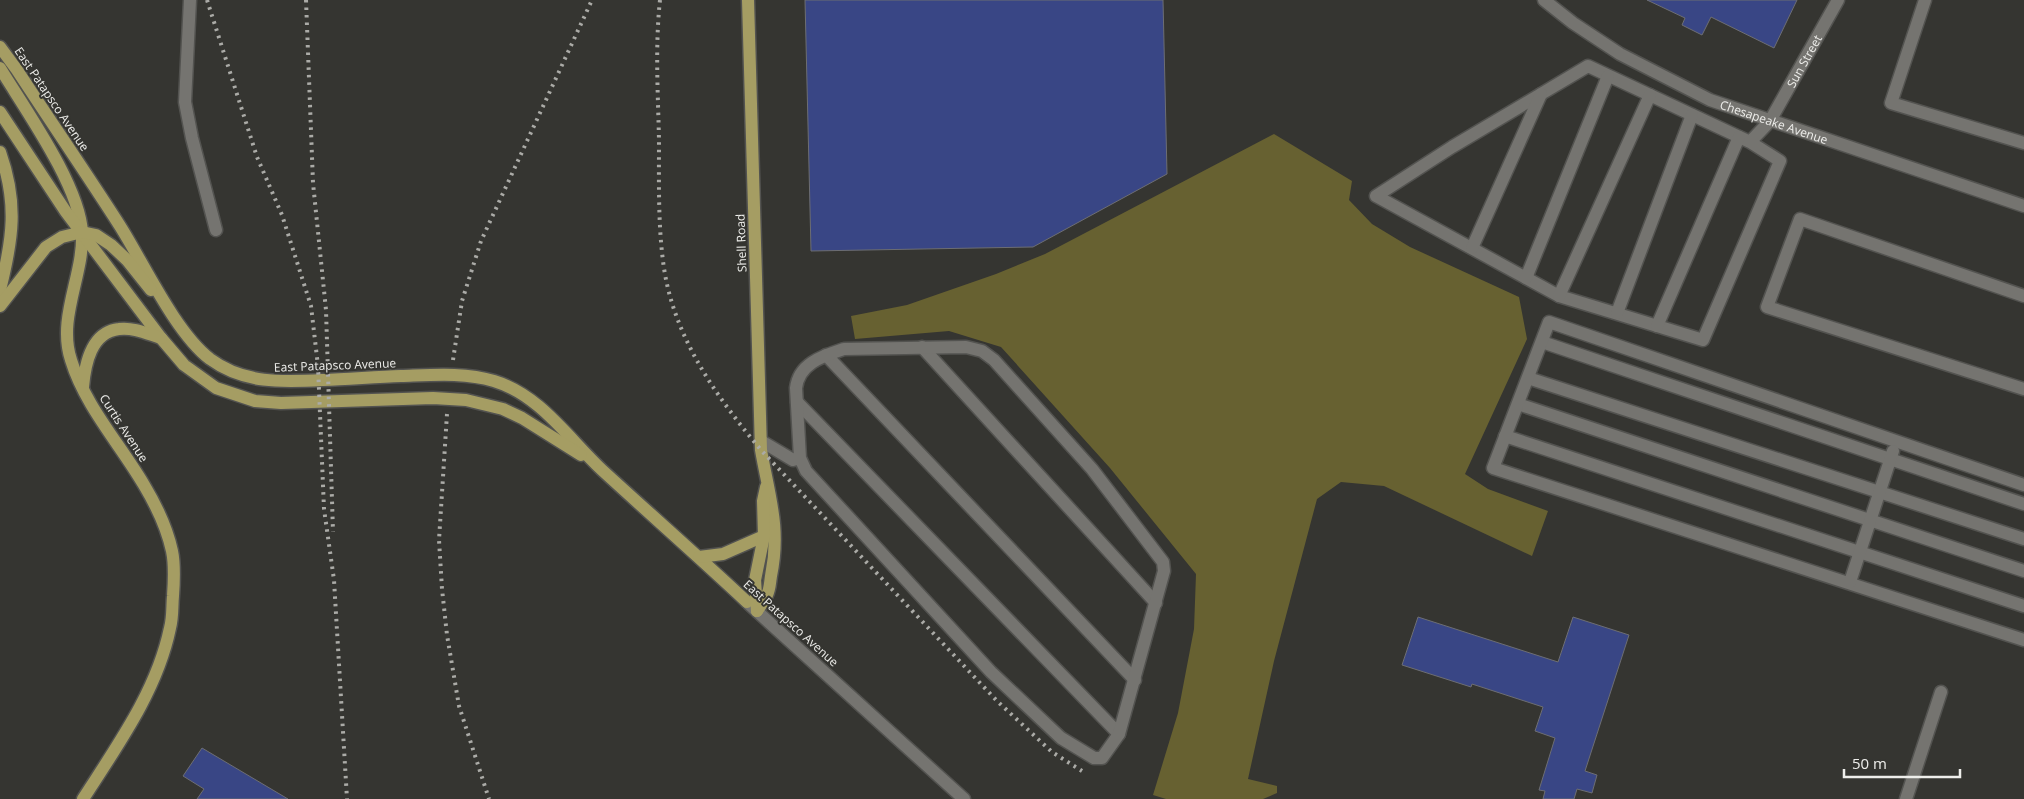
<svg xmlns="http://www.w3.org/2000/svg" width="2024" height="799" viewBox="0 0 2024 799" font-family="'Open Sans',sans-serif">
<rect width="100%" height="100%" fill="#353531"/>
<path fill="#676131" d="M1274,134L1352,181L1349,200L1372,224L1410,247L1519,297L1527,339L1465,474L1488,489L1548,511L1532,556L1384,486L1341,482L1317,499L1274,661L1248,779L1277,786V793L1263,799H1166L1153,795L1178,713L1194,629L1196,574L1110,468L1001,347L949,331L855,339L851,316L907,305L996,274L1045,254Z"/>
<g fill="#394685" stroke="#6d6e73">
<path d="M805,0H1163L1167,174L1033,247L811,251Z"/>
<path d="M1647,0H1797L1774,48L1711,17L1702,35L1682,25L1685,18Z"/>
<path d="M1418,617L1558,662L1573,617L1629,635L1585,771L1597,775L1592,793L1577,789L1574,799H1543L1545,791L1539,790L1555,738L1535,731L1543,707L1472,684L1471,687L1402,665Z"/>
<path d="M202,748L288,799H197L204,789L183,776Z"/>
</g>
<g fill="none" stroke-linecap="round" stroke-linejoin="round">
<g stroke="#535350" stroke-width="15">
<g id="minor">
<path d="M190,0L185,102L192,138L216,230"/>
<path id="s1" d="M1544,0L1573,23L1620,54L1710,100L2024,206"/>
<path d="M1925,0L1891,103L2024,143"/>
<path id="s2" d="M1750,142L1588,66L1452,147L1376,196L1559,296L1703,340L1780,161L1750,142L1770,121L1838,0"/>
<path d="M1472,248L1541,94"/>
<path d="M1526,278L1608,76"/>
<path d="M1559,296L1650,95"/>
<path d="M2024,296L1800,219L1767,307L2024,389"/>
<path d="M1617,313L1692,115"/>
<path d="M1657,326L1739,137"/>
<path d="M1542,342L2024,504"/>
<path d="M922,347L1156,603"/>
<path d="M826,355L1135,680"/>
<path d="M1528,378L2024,539"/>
<path d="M797,402L1119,734"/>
<path d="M1518,404L2024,571"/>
<path d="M1505,436L2024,606"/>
<path d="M761,441L793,460L800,458L806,471L991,672L1061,738L1094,758H1102L1119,734L1164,571L1163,562L1092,469L994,360L982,351L966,347L844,349C823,356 799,363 796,388L800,458"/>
<path d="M2024,485L1549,322L1493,468L2024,640"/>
<path d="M1850,582L1893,451"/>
<path d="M749,604L964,799"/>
<path d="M1906,799L1941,692"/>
</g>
</g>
<g stroke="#535350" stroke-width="15">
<g id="major">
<path d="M748,0L761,450C769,496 781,528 771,576C770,582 770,589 767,595C765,600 760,606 757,611"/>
<path d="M0,47L17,70C51,122 86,173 120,226C144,264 175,332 210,359C244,384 282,382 323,380C349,379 375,377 401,376C431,375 465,372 494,381C540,395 568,438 602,470C650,514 699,557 747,602"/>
<path d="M0,68C25,109 80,186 82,233C84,275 57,318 71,360C85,406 120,444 144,485C156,505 167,528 172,551C175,565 174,582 173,596C172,606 173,617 170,628C157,691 117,746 83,799"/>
<path d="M0,112L66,212L161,338L184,365L216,388L255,401L281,403L433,398L466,400L503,409L522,418L581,455"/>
<path d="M0,152C18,203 13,238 0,290"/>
<path d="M0,306L46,247L62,237L82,232L96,235L111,245L127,260L151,290"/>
<path d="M83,387C85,364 91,332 119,329C133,327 148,334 161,338"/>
<path d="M699,557L723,554L764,536"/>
<path d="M757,611L755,580L764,536L763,501L766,487"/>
</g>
</g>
<use href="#minor" stroke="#757470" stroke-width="12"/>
<use href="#major" stroke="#a59d63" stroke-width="12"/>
<g stroke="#ababa7" stroke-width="4" stroke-dasharray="2.5 5" stroke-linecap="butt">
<path d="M207,0L257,157L282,215L311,306L318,366L324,509L334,580L347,799"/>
<path d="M306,0L313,183L326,310L333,532"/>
<path d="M660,0C655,46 658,94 659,140C659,180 658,222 663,261C672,335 715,395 761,450L997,701L1052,752L1082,771"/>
<path d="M453,360L462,301L481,241L592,0"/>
<path d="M447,414L439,540L442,589L447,635L459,706L489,799"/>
</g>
</g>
<g text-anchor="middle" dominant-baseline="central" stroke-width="4" stroke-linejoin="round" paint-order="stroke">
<g font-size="12" fill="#eeeeeb" stroke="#353531">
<text stroke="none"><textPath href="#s2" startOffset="1115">Sun Street</textPath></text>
<text transform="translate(52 99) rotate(56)">East Patapsco Avenue</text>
<text stroke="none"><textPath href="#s1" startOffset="262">Chesapeake Avenue</textPath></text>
<text transform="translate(741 243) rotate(-92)">Shell Road</text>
<text transform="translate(335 365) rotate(-2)">East Patapsco Avenue</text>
<text transform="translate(124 428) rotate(57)">Curtis Avenue</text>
<text transform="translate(791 623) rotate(42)">East Patapsco Avenue</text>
</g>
</g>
<path d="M1844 769v8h116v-8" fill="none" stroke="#eeeeeb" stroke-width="2.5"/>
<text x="1852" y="769" font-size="15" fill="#eeeeeb" stroke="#353531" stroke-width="4" paint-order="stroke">50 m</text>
</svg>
